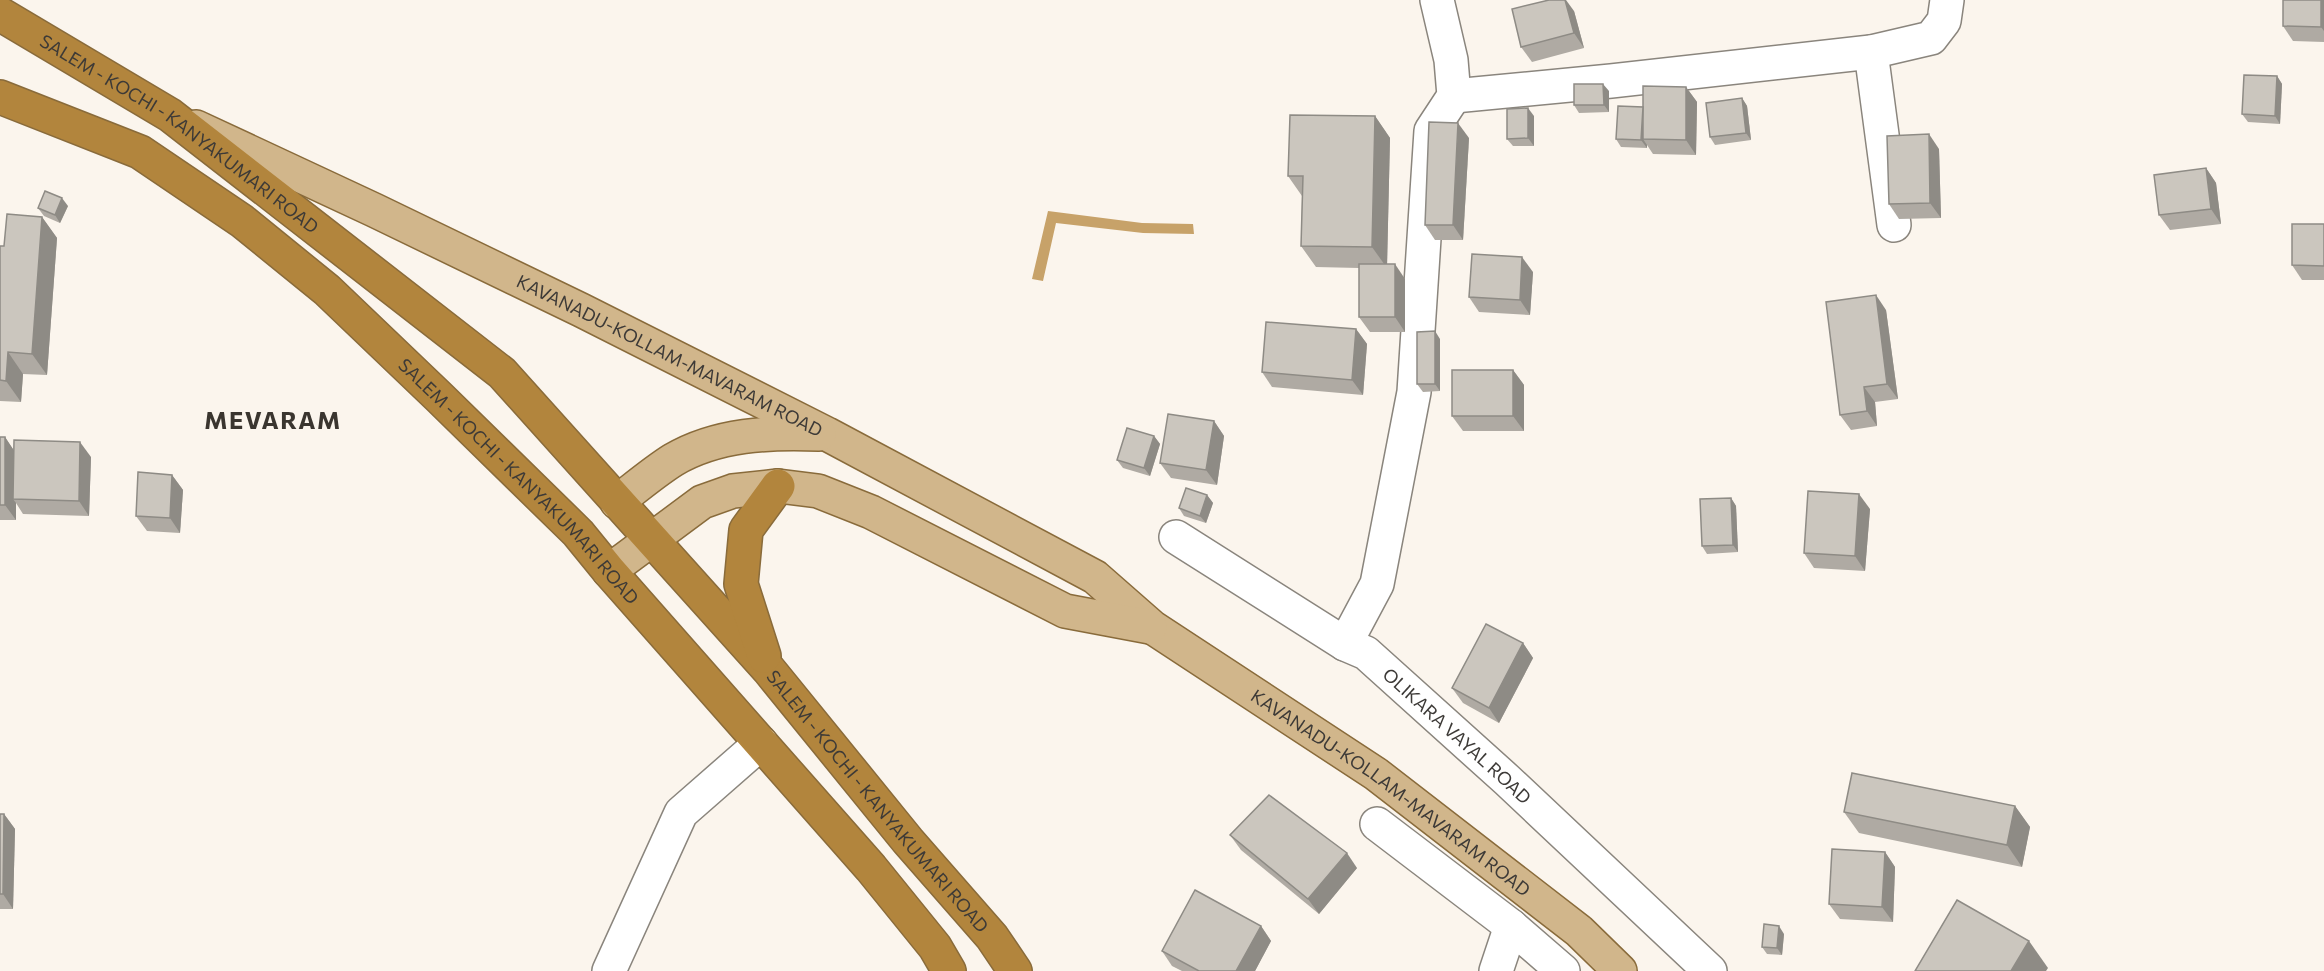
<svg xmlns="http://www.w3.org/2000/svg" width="2324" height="971" viewBox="0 0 2324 971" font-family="Commissioner,sans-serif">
<rect width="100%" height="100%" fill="#fbf5ed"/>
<path fill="#c7a269" d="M1048,211L1142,223L1193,224L1194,234L1143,233L1056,223L1043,281L1032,279Z"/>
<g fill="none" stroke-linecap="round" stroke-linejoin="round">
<g stroke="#8a857d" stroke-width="36">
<g id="minor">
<path d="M1871,52L1894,225"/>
<path d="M1454,96L1611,81L1871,52L1931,38L1944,21L1947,0"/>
<path id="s1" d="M1176,537L1345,644L1366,653L1507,780L1710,971"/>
<path d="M1345,644L1377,584L1414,392L1431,131L1454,96L1451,60L1437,0"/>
<path d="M1377,824L1511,926"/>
<path d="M609,971L681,813L761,743"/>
<path d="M1496,971L1511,926L1563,971"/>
</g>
</g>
<g stroke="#896b3b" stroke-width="36">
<g id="major">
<path id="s2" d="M196,127L374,210L581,310L827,434L1095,577L1152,627L1376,774L1579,931L1620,971"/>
<path d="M617,502C635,488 654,472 673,460C717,434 770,432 819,434"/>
<path d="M609,571L702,502L733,491L778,486L818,491L871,512L1065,611L1150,627"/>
</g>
</g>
<g stroke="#896b3b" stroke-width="36">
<g id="highway">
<path id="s3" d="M0,14L170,115L502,373L769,670L908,841L992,937L1015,971"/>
<path id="s4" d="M0,97L140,152L242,221L327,290L439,397L578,533L609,571L871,868L935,947L949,971"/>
<path d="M764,656L741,584L746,530L778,486"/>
</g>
</g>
<use href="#minor" stroke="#fff" stroke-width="33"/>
<use href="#major" stroke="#d1b68b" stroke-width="33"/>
<use href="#highway" stroke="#b2853d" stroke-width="33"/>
</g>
<g fill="#afaaa3">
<path d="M2324,0V42L2293,41L2283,26Z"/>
<path d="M1574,11L1584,48L1532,62L1521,47Z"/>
<path d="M2277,76L2282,84L2280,124L2248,122L2242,114Z"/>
<path d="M1686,87L1697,102L1696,155L1653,154L1647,145V148L1621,147L1616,139L1643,107Z"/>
<path d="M1609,91V112L1579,113L1574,105Z"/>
<path d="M1742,98L1747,106L1751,140L1715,145L1710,137Z"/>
<path d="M1375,116L1390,138L1387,264L1405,279V332H1370L1359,317V268L1316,267L1301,246L1302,196L1288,176Z"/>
<path d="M1534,116V146H1513L1507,139Z"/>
<path d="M1469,138L1463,240H1435L1425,225Z"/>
<path d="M1939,149L1941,218L1899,219L1889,204Z"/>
<path d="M2206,168L2216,183L2221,224L2170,230L2159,215Z"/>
<path d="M68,206L60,223L44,216L38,208Z"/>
<path d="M42,217L57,238L47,375L23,374L21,402L0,401V246H4Z"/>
<path d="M2324,224V280H2302L2292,265Z"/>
<path d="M1533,272L1530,315L1479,312L1469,297Z"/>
<path d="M1886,310L1898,399L1875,402L1877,426L1851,430L1840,415Z"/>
<path d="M1356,329L1367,344L1363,395L1272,387L1262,372Z"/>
<path d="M1440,339V391L1423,392L1417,384Z"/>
<path d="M1513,370L1524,385V431H1463L1452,416Z"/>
<path d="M1214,421L1224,436L1217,485L1171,478L1160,463Z"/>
<path d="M1154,436L1160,444L1150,476L1123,468L1117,460Z"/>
<path d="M0,437H5L14,451L91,457L89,516L23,514L16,503V520H0Z"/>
<path d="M172,475L183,490L180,533L147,531L136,516Z"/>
<path d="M1207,495L1213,503L1206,523L1184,516L1179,508Z"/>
<path d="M1731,498L1736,506L1738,552L1707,554L1702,546Z"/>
<path d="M1870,509L1865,571L1814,568L1804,553Z"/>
<path d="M1523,643L1533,658L1499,723L1463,703L1452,688Z"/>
<path d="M2015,806L2030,827L2022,867L1859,833L1844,812Z"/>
<path d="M0,814H4L15,829L13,909H0Z"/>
<path d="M1230,835L1357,868L1319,914L1241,850Z"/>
<path d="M1885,852L1895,867L1893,922L1840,919L1829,904Z"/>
<path d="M1261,926L1271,941L1255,971H1182L1172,966L1162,951Z"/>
<path d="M1784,934L1782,955L1767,954L1762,947Z"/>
</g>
<g fill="#8e8b85">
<path d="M1565,0H1566L1574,11L1584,48L1574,33Z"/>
<path d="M2321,0H2324V31L2321,27Z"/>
<path d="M2277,76L2282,84L2280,124L2275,116Z"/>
<path d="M1603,84L1609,91V112L1604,105Z"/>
<path d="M1686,87L1697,102L1696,155L1686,140Z"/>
<path d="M1742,98L1747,106L1751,140L1746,133Z"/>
<path d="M1644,107L1643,139L1647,145V148L1641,140Z"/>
<path d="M1528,108L1534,116V146L1528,138Z"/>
<path d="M1375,116L1390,138L1387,268L1372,247Z"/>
<path d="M1458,123L1469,138L1463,240L1453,225Z"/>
<path d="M1929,134L1939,149L1941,218L1930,203Z"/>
<path d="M2206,168L2216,183L2221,224L2211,209Z"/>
<path d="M62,198L68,206L60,223L55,215Z"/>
<path d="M42,217L57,238L47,375L32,354Z"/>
<path d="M1522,257L1533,272L1530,315L1520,300Z"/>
<path d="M1395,264L1405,279V332L1395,317Z"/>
<path d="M1876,295L1886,310L1898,399L1887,384Z"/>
<path d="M1356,329L1367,344L1363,395L1352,380Z"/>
<path d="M1435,331L1440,339V391L1435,384Z"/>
<path d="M8,352L23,374L21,402L6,381Z"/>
<path d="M1513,370L1524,385V431L1513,416Z"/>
<path d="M1864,387L1875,402L1877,426L1867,411Z"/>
<path d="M1214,421L1224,436L1217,485L1206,470Z"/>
<path d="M1154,436L1160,444L1150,476L1144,468Z"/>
<path d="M5,437L15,452L13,499L16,503V520L5,505Z"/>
<path d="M80,442L91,457L89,516L79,501Z"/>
<path d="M172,475L183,490L180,533L170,518Z"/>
<path d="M1859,494L1870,509L1865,571L1855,556Z"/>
<path d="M1207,495L1213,503L1206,523L1200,516Z"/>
<path d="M1731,498L1736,506L1738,552L1733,545Z"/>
<path d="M1523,643L1533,658L1499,723L1489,708Z"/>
<path d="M2015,806L2030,827L2022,867L2007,845Z"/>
<path d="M4,814L15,829L13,909L3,894Z"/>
<path d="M1885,852L1895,867L1893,922L1882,907Z"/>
<path d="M1347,853L1357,868L1319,914L1308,899Z"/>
<path d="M1261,926L1271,941L1255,971H1236Z"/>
<path d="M1779,926L1784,934L1782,955L1777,948Z"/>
<path d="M2029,941L2048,968L2046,971H2011Z"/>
</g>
<g fill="#cbc6be" stroke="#8e8b85" stroke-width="1.5">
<path d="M1549,0H1565L1574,33L1521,47L1512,9Z"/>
<path d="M2283,0H2321V27L2283,26Z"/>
<path d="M2244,75L2277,76L2275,116L2242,114Z"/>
<path d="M1574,84H1603L1604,105H1574Z"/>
<path d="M1643,86L1686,87V140L1643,139Z"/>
<path d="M1742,98L1746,133L1710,137L1706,103Z"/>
<path d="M1618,106L1643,107L1641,140L1616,139Z"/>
<path d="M1528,108V138L1507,139V109Z"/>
<path d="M1290,115L1375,116L1372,247L1301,246L1303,176H1288Z"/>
<path d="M1429,122L1458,123L1453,225H1425Z"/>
<path d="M1929,134L1930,203L1889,204L1887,136Z"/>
<path d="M2206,168L2211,209L2159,215L2154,175Z"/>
<path d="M45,191L62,198L55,215L38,208Z"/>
<path d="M7,214L42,217L32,354L8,352L6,381L0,380V246H4Z"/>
<path d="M2292,224H2324V266L2292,265Z"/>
<path d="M1472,254L1522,257L1520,300L1469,297Z"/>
<rect x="1359" y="264" width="36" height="53"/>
<path d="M1876,295L1887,384L1864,387L1867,411L1840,415L1826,302Z"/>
<path d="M1266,322L1356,329L1352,380L1262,372Z"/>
<path d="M1435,331V384H1417V332Z"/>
<rect x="1452" y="370" width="61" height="46"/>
<path d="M1168,414L1214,421L1206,470L1160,463Z"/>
<path d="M1127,428L1154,436L1144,468L1117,460Z"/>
<rect x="0" y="437" width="5" height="68"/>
<path d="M14,440L80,442L79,501L13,499Z"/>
<path d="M138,472L172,475L170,518L136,516Z"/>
<path d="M1186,488L1207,495L1200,516L1179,508Z"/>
<path d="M1808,491L1859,494L1855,556L1804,553Z"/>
<path d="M1731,498L1733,545L1702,546L1700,499Z"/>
<path d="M1486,624L1523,643L1489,708L1452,688Z"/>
<path d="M1852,773L2015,806L2007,845L1844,812Z"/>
<path d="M1269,795L1347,853L1308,899L1230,835Z"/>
<path d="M0,814H4L3,894H0Z"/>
<path d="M1832,849L1885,852L1882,907L1829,904Z"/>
<path d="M1195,890L1261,926L1236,971H1199L1162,951Z"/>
<path d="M1957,900L2029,941L2011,971H1915Z"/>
<path d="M1764,924L1779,926L1777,948L1762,947Z"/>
</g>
<g text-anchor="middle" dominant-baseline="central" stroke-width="6" stroke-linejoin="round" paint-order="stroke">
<g font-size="18" fill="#3d3a37" stroke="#fbf5ed">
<text stroke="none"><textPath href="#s3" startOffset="216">SALEM - KOCHI - KANYAKUMARI ROAD</textPath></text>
<text stroke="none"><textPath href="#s2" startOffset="526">KAVANADU-KOLLAM-MAVARAM ROAD</textPath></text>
<text stroke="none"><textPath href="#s4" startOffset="654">SALEM - KOCHI - KANYAKUMARI ROAD</textPath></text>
<text stroke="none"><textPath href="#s1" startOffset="346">OLIKARA VAYAL ROAD</textPath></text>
<text stroke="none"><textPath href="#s2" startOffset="1372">KAVANADU-KOLLAM-MAVARAM ROAD</textPath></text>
<text stroke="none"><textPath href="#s3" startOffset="1188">SALEM - KOCHI - KANYAKUMARI ROAD</textPath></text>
</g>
<g font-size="24" font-weight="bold" letter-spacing="1.5" fill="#3a352f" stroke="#fbf5ed">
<text x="273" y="419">MEVARAM</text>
</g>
</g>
</svg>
